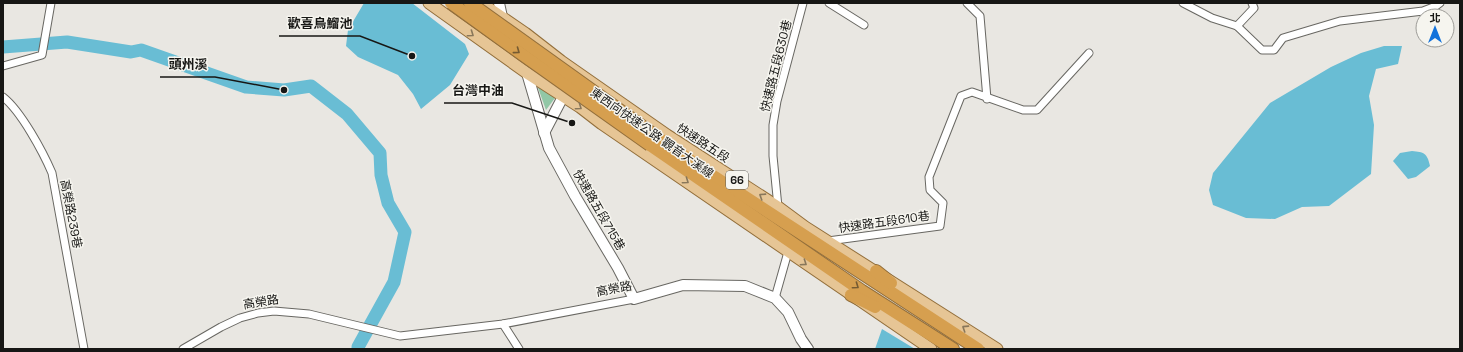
<svg xmlns="http://www.w3.org/2000/svg" width="1463" height="352" viewBox="0 0 1463 352" font-family="'Space Grotesk','Noto Sans TC',sans-serif">
<rect width="100%" height="100%" fill="#e9e7e2"/>
<path fill="#92c7a6" d="M537,85L555,98L546,110Z"/>
<g fill="#69bdd4">
<path d="M364,3H412L465,44L469,54L450,85L421,109L413,94L398,75L358,57L346,46L348,30Z"/>
<path d="M1384,46H1402L1398,64L1376,69L1369,96L1374,125L1371,174L1329,206L1302,207L1275,219L1246,218L1213,205L1209,190L1213,173L1270,103L1331,67L1361,53Z"/>
<path d="M1412,151C1424,152 1427,153 1430,166L1416,177L1408,179L1393,161L1400,153Z"/>
<path d="M882,329L915,349H875Z"/>
</g>
<g fill="none" stroke-linecap="round" stroke-linejoin="round">
<path stroke="#69bdd4" stroke-width="13" d="M3,47L67,42L131,52L141,50L246,87L284,90L311,86L347,114L380,153L381,175L388,203L405,232L394,282L358,347V349"/>
<g stroke="#686762" stroke-width="9">
<g id="street">
<path d="M829,3L864,25"/>
<path d="M967,3L980,16L987,99"/>
<path d="M1183,3L1212,18L1237,26L1262,50H1274L1283,38L1340,21L1423,11L1436,6L1440,3"/>
<path d="M1237,26L1254,8L1252,3"/>
<path d="M3,66L42,55L51,3"/>
<path d="M3,97C21,111 43,152 52,173L84,349"/>
<path d="M778,207L773,156V125L777,101L803,3"/>
<path d="M828,241L940,226L943,203L930,190L929,177L961,96L972,92L1023,110H1037L1089,53"/>
<path d="M775,298L788,252"/>
<path d="M503,324L519,349"/>
<path d="M183,349L221,327L240,318L258,313L274,311L309,314L400,336L503,324L634,299"/>
</g>
</g>
<g stroke="#686762" stroke-width="12">
<g id="secondary">
<path d="M499,3L502,17"/>
<path d="M527,73L549,148L575,196L618,268L634,299L683,285L745,286L775,298L788,312L801,339L808,349"/>
<path d="M544,133L567,89"/>
</g>
</g>
<g stroke="#936f3b" stroke-width="13">
<g id="primary">
<path d="M429,3L527,73L580,107L602,124L931,349"/>
<path d="M481,3L525,33L561,61L667,135L778,207L805,227L997,349"/>
</g>
</g>
<g stroke="#936f3b" stroke-width="14">
<g id="highway">
<path d="M657,137L701,168L978,349"/>
<path d="M650,145L862,291L953,349"/>
<path d="M876,271L891,283"/>
<path d="M851,295L875,307"/>
</g>
</g>
<use href="#street" stroke="#fff" stroke-width="7"/>
<use href="#secondary" stroke="#fff" stroke-width="10"/>
<use href="#primary" stroke="#e6c595" stroke-width="11"/>
<use href="#highway" stroke="#d69f4f" stroke-width="12"/>
<g stroke="#936f3b" stroke-width="14" stroke-linecap="butt">
<g id="highway-bridge">
<path d="M451,3L523,55L650,145"/>
<path d="M470,3L657,137"/>
</g>
</g>
<use href="#highway-bridge" stroke="#d69f4f" stroke-width="12"/>
</g>
<defs><path id="oneway-chevron" d="M-2-3.5L2.5 0L-2 3.5" fill="none" stroke-width="1.6" stroke-linecap="round" stroke-linejoin="round"/></defs>
<g stroke="#89775b">
<use href="#oneway-chevron" transform="translate(471 34) rotate(35)"/>
<use href="#oneway-chevron" transform="translate(579 107) rotate(35)"/>
<use href="#oneway-chevron" transform="translate(686 181) rotate(35)"/>
<use href="#oneway-chevron" transform="translate(762 196) rotate(-147)"/>
<use href="#oneway-chevron" transform="translate(804 263) rotate(34)"/>
<use href="#oneway-chevron" transform="translate(965 328) rotate(-147)"/>
</g>
<g stroke="#765b32">
<use href="#oneway-chevron" transform="translate(517 51) rotate(36)"/>
<use href="#oneway-chevron" transform="translate(856 286) rotate(35)"/>
</g>
<g text-anchor="middle" dominant-baseline="central" stroke-width="3" stroke-linejoin="round" paint-order="stroke">
<rect fill="#f6f5ef" stroke="#5a5a56" stroke-width="1" x="726" y="171" width="22" height="18" rx="3"/>
<g font-size="11" font-weight="bold" fill="#171715">
<text x="737" y="180">66</text>
</g>
<g font-size="12" fill="#171715" stroke="#f6f5ef">
<text transform="translate(776 66) rotate(-76)">快速路五段630巷</text>
<text transform="translate(652 133) rotate(35)">東西向快速公路 觀音大溪線</text>
<text transform="translate(703 143) rotate(33)">快速路五段</text>
<text transform="translate(599 210) rotate(60)">快速路五段715巷</text>
<text transform="translate(71 214) rotate(79)">高榮路239巷</text>
<text transform="translate(884 222) rotate(-8)">快速路五段610巷</text>
<text transform="translate(614 289) rotate(-11)">高榮路</text>
<text transform="translate(261 302) rotate(-9)">高榮路</text>
</g>
</g>
<path fill="none" stroke="#171715" stroke-width="1.5" d="M412 56L360 36H279M284 90L215 77H160M572 123L512 103H444"/>
<g fill="#171715" stroke="#f6f5ef" stroke-width="1.5">
<circle cx="412" cy="56" r="4"/>
<circle cx="284" cy="90" r="4"/>
<circle cx="572" cy="123" r="4"/>
</g>
<g font-size="13" text-anchor="middle" font-weight="bold" fill="#171715" stroke="#f6f5ef" stroke-width="3" stroke-linejoin="round" paint-order="stroke">
<text x="320" y="28">歡喜烏鰡池</text>
<text x="188" y="69">頭州溪</text>
<text x="478" y="95">台灣中油</text>
</g>
<rect width="1463" height="352" fill="none" stroke="#171715" stroke-width="8"/>
<g transform="translate(1435 28)"><circle r="19" fill="#f6f5ef" stroke="#9d9c98"/>
<path d="M0-3L7 15L0 10L-7 15Z" fill="#1372db"/>
<text y="-6" font-size="11" font-weight="bold" text-anchor="middle" fill="#171715">北</text>
</g>
</svg>
